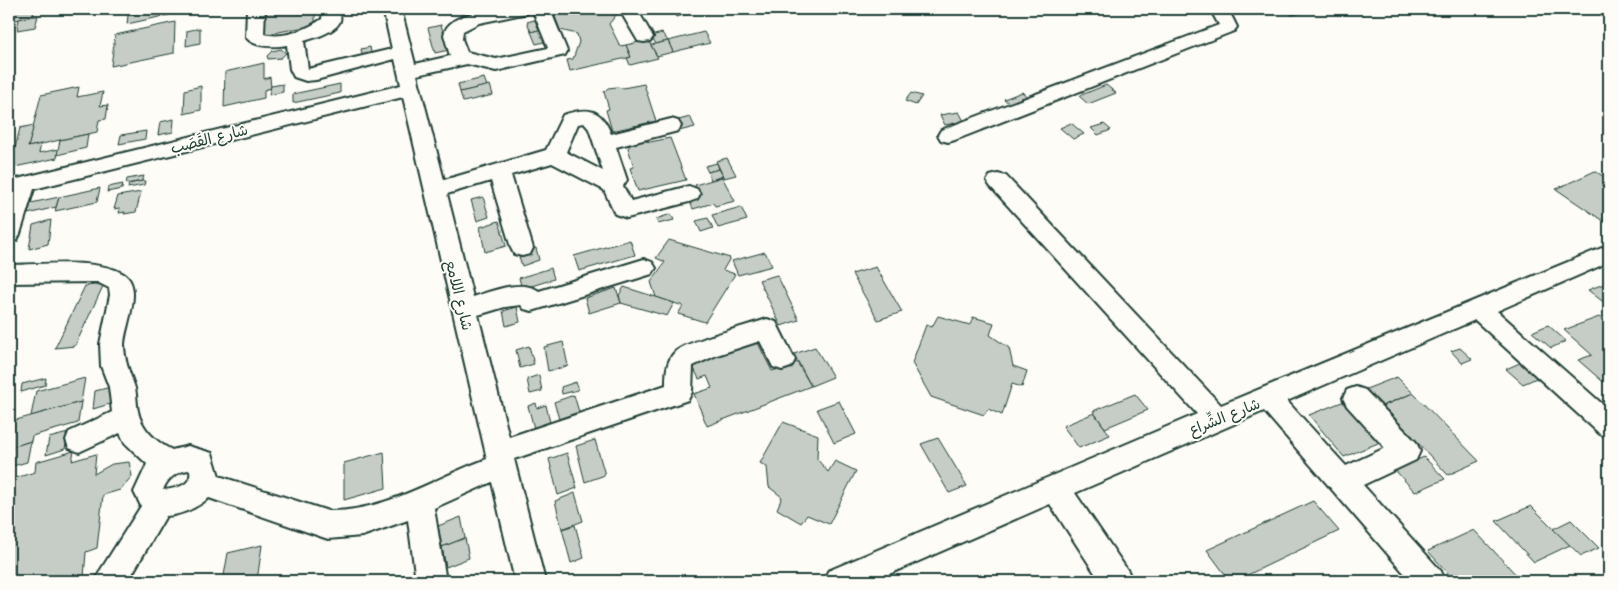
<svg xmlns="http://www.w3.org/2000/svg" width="1618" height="590" viewBox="0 0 1618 590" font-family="Mali,'Playpen Sans Arabic',sans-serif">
<rect width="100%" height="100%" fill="#fdfcf7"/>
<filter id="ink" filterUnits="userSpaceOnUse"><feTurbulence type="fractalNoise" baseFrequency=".02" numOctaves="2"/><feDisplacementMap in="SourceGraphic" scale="10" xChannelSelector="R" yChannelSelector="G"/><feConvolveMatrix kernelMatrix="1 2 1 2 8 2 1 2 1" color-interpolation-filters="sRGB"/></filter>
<g filter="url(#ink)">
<g fill="#c6cdc7" stroke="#1f3d34">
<path d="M15,9H35L33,16L11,21Z"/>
<path d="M158,9H182V12L127,24L128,15Z"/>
<path d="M264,9H315V25L263,35Z"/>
<path d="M576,9H613L617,14L609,24L620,46L626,45L631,57L570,71L567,60L573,59L579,42L577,34L560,30L554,14Z"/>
<path d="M672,9H690L692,13L676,17Z"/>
<path d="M1283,9H1301L1305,12L1292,15Z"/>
<path d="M33,16H38L35,27L17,30L19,19Z"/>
<path d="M538,19L542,29L531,32L527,22Z"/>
<path d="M175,22L174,53L111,66L115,35Z"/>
<path d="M441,25L449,50L435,53L428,28Z"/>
<path d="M200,28V43L186,46L187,31Z"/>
<path d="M542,29L548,41L536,44L531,32Z"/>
<path d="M704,32L710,43L673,52L668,41Z"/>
<path d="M662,33L668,41L656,44L651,36Z"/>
<path d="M648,40L658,58L630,65L627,58L631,57L626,45Z"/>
<path d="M668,41L673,52L657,56L651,45Z"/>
<path d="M370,47L372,57L363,59L361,49Z"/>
<path d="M281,49L286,53L281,58L268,59L267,56L272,51Z"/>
<path d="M264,63V79L270,77L271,88L264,90V98L224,107L225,72Z"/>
<path d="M484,78L487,86L460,92L458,84Z"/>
<path d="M283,84V92L269,95L271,86Z"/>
<path d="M340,84V93L293,103V94Z"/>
<path d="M644,84L656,121L612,131L606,110L609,109L604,92L608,88L617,87L623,88Z"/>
<path d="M490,85L493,95L463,102L460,92Z"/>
<path d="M1106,85L1116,93L1088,104L1079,96Z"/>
<path d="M201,86V110L184,114L185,90Z"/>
<path d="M79,87L77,97L103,92L100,106L108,105L106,119L99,120L97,132L28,147L41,95Z"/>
<path d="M1022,92L1030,99L1012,106L1004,99Z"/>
<path d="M911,93L922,96L916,105L905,101Z"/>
<path d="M959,112L964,121L945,125L940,115Z"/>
<path d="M690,117L695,127L679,131L675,121Z"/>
<path d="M174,119L173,132L158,135L160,122Z"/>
<path d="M1071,123L1084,134L1073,139L1060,128Z"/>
<path d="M1104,124L1111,130L1098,135L1091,128Z"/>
<path d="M34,125L28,147L41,144L39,153L59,149L57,158L10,168L20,128Z"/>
<path d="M146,131L145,139L119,144L121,135Z"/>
<path d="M88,134L86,148L57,155L60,140Z"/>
<path d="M670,138L686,180L638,191L630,168L634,167L628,148L632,142L643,140L650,142Z"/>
<path d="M727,158L736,175L724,178L716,161Z"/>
<path d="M717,163L719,169L708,172L705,166Z"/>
<path d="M719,169L723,176L711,180L708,172Z"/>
<path d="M1595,171L1609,180V225L1556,189Z"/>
<path d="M144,176L142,181L126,184L127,179Z"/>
<path d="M722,177L735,201L715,206L713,203L693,209L689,200L700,197L695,185Z"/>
<path d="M142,181H145L144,185L128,188L129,184Z"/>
<path d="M123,184L122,189L107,192L108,187Z"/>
<path d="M100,188L97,202L55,211L59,197Z"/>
<path d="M141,192L136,212L124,214L125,212L119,213L120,208L114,209L118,196Z"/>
<path d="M59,197L56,207L28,214L31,203Z"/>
<path d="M483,197L489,217L477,221L471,200Z"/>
<path d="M741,207L747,220L718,228L712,215Z"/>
<path d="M671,214L674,220L658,224L656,219Z"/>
<path d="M708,218L713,228L701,232L696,221Z"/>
<path d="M51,220L48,244L29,249L33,225Z"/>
<path d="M499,221L506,246L485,252L480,227Z"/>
<path d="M630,240L635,255L579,271L574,256Z"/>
<path d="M669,240L730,258L723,270L735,274L705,322L678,314L683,306L656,297L651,282L665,262L656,258Z"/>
<path d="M536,248L539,260L522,266L518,253Z"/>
<path d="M765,252L772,266L738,275L732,261Z"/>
<path d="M876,267L902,312L878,320L852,274Z"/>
<path d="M551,268L554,279L522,289L519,278Z"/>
<path d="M777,275L799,320L781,326L759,280Z"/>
<path d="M1609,282V298L1602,301L1588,290Z"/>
<path d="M104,284L75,346L55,348L85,286Z"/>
<path d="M624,287L656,297L674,303L667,316L621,303L619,295Z"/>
<path d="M616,288L621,303L589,313L585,298Z"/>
<path d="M517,307L520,322L506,326L503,311Z"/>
<path d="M938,316L970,325L973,317L994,323L990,335L1009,348L1013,366L1027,371L1022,387L1012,384L1002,415L988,409L984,415L931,397L912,363L926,325L932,327Z"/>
<path d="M1599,317L1609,325V387L1578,360L1592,355L1564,330Z"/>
<path d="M1548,325L1566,341L1551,348L1532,332Z"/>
<path d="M755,337L772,371L797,362L811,386L707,426L694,394L712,388L707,376L699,379L690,360Z"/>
<path d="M563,342L568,366L548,371L544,347Z"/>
<path d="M529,346L534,364L520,368L516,350Z"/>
<path d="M815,347L833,377L811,386L794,354Z"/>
<path d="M1460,348L1472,359L1462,363L1451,351Z"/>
<path d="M1522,362L1539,377L1523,384L1506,369Z"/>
<path d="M539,375L542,391L530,394L527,379Z"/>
<path d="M1397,377L1413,393L1377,408L1361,391Z"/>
<path d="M46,378L45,385L21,392L22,384Z"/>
<path d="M85,378L81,402L31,416L36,391Z"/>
<path d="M576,382L578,390L562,394L561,387Z"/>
<path d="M115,386L113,403L93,409L95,391Z"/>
<path d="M1413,393L1479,461L1448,475L1383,406Z"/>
<path d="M1135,394L1148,410L1105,428L1093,411Z"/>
<path d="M574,395L579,412L559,419L554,402Z"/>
<path d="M1347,400L1383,441L1344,457L1309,415Z"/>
<path d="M839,401L856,434L834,443L817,409Z"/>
<path d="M81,402L78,423L32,436L31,441L9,448V422Z"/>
<path d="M536,403L537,408L546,405L551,427L535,432L528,406Z"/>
<path d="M1094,413L1110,435L1079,448L1063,426Z"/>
<path d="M783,422L818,435L817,459L828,472L835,461L856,471L829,524L807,515L801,523L777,509L782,497L769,487L767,467L760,463Z"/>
<path d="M68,433L65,449L46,455L49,438Z"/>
<path d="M938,438L967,486L949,493L921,444Z"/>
<path d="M595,440L605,475L585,482L576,446Z"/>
<path d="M31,441L27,462L9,467V448Z"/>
<path d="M74,451L72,461L96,454L94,474L112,464L129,462L132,476L120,490L103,495L97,548L86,552L84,577L71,581H9V472L13,471L12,479L35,472L36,462Z"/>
<path d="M384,452L386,488L344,500V463Z"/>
<path d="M567,453L577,488L558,495L549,459Z"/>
<path d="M1424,457L1445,479L1415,492L1395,470Z"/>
<path d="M575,493L583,521L562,529L555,501Z"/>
<path d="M1313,501L1339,531L1235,581H1230L1207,550Z"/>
<path d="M1531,506L1570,545L1534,562L1496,521Z"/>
<path d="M461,517L465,538L442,547L438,526Z"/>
<path d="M1571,520L1599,548L1581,556L1553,529Z"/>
<path d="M575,525L584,558L571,563L562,529Z"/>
<path d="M1474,530L1522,581H1455L1428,551Z"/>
<path d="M465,538L469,558L446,567L442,547Z"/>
<path d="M262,545L257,581H223L228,553Z"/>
</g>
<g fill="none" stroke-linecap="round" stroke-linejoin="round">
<g stroke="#1f3d34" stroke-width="4">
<g id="minor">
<path d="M247,9H265L264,34C284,39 306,30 322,19L323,9H341C340,12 341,18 340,21C336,32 314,38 304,41L308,69L392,49L383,9H401L415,64L450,56L444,35C448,8 510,8 531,9L528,13L479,23L463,31L462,39L467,52L496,59L548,48L532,9H550L567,51L565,55L496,71L467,64L417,75L444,180L546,150L563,115C588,107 601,108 611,134L671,119L678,121L681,126L678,131L616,147L627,180L623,186L631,201L689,186L697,189L700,194L697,199L689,202L627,218L615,214L604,190L552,163L511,175L533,248L530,254L522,256L514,254L511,248L491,181L447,194L473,297C492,291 521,279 539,291L644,259L652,262L656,268L652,274L532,311L524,309L521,305L505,307L478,315L509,437L666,385C666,374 666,361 675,352C684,342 750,325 767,319L776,322L795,360L791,367L782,370L773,367L760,341L717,355L693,366L692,392L688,400L514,459L545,581H515L492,482L434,508L446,581H416L408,520L362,536L328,539L209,498C196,508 182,515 166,516L128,581H96L100,571L141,506L134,492L147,464L125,443L120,433L79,452L69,448L66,440L69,432L112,412L109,387L101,366L100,344L110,295L109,288L97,282L9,283V265C41,265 94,258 122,273C145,285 125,325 124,344C124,359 129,371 134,385C137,393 136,403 138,411C141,428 157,443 172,450L188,446L212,453L219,476L328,511C386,512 434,478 487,459L403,97L34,189L20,234L17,240L9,242V201L11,195H9V181L401,85L395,59L316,80L306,81L294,77L290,69L287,45C275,47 254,48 246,37ZM584,123L589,129L603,171L566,152L578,124ZM188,470L190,471C193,486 174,489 163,490C167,479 176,472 188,470Z"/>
<path d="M619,9H637L653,37L650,41L644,42L638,41Z"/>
<path d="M1210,9H1228L1237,27L1234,31L955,140L948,142L941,140L938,135L941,130L1216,26L1219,25Z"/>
<path d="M998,174L1006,176L1221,405L1609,245V262L1497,311L1609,410V438L1600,434L1475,320L1287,401L1346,466L1385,448L1347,406L1343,398L1347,390L1356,387L1365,390L1416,442L1420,451L1416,460L1363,485L1441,571L1445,581H1411L1264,411L1075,493L1128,571L1132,581H1100L1050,504L873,581H824L828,571L1197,414L990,186L987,181L990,176Z"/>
</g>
</g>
<use href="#minor" fill="#fdfcf7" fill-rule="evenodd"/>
</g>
</g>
<g text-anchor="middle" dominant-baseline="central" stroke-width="4" stroke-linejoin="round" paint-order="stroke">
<g font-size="15" fill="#1f3d34" stroke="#fdfcf7">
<text transform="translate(209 138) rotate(-14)">شارع القَصَب</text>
<text transform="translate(460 295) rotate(76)">شارع اللامع</text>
<text transform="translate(1224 416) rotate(-22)">شارع الشِّراع</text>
</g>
</g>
<rect width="1618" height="590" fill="none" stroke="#fdfcf7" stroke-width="30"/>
<rect x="15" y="15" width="1588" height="560" fill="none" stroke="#1f3d34" stroke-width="2" filter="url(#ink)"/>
</svg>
